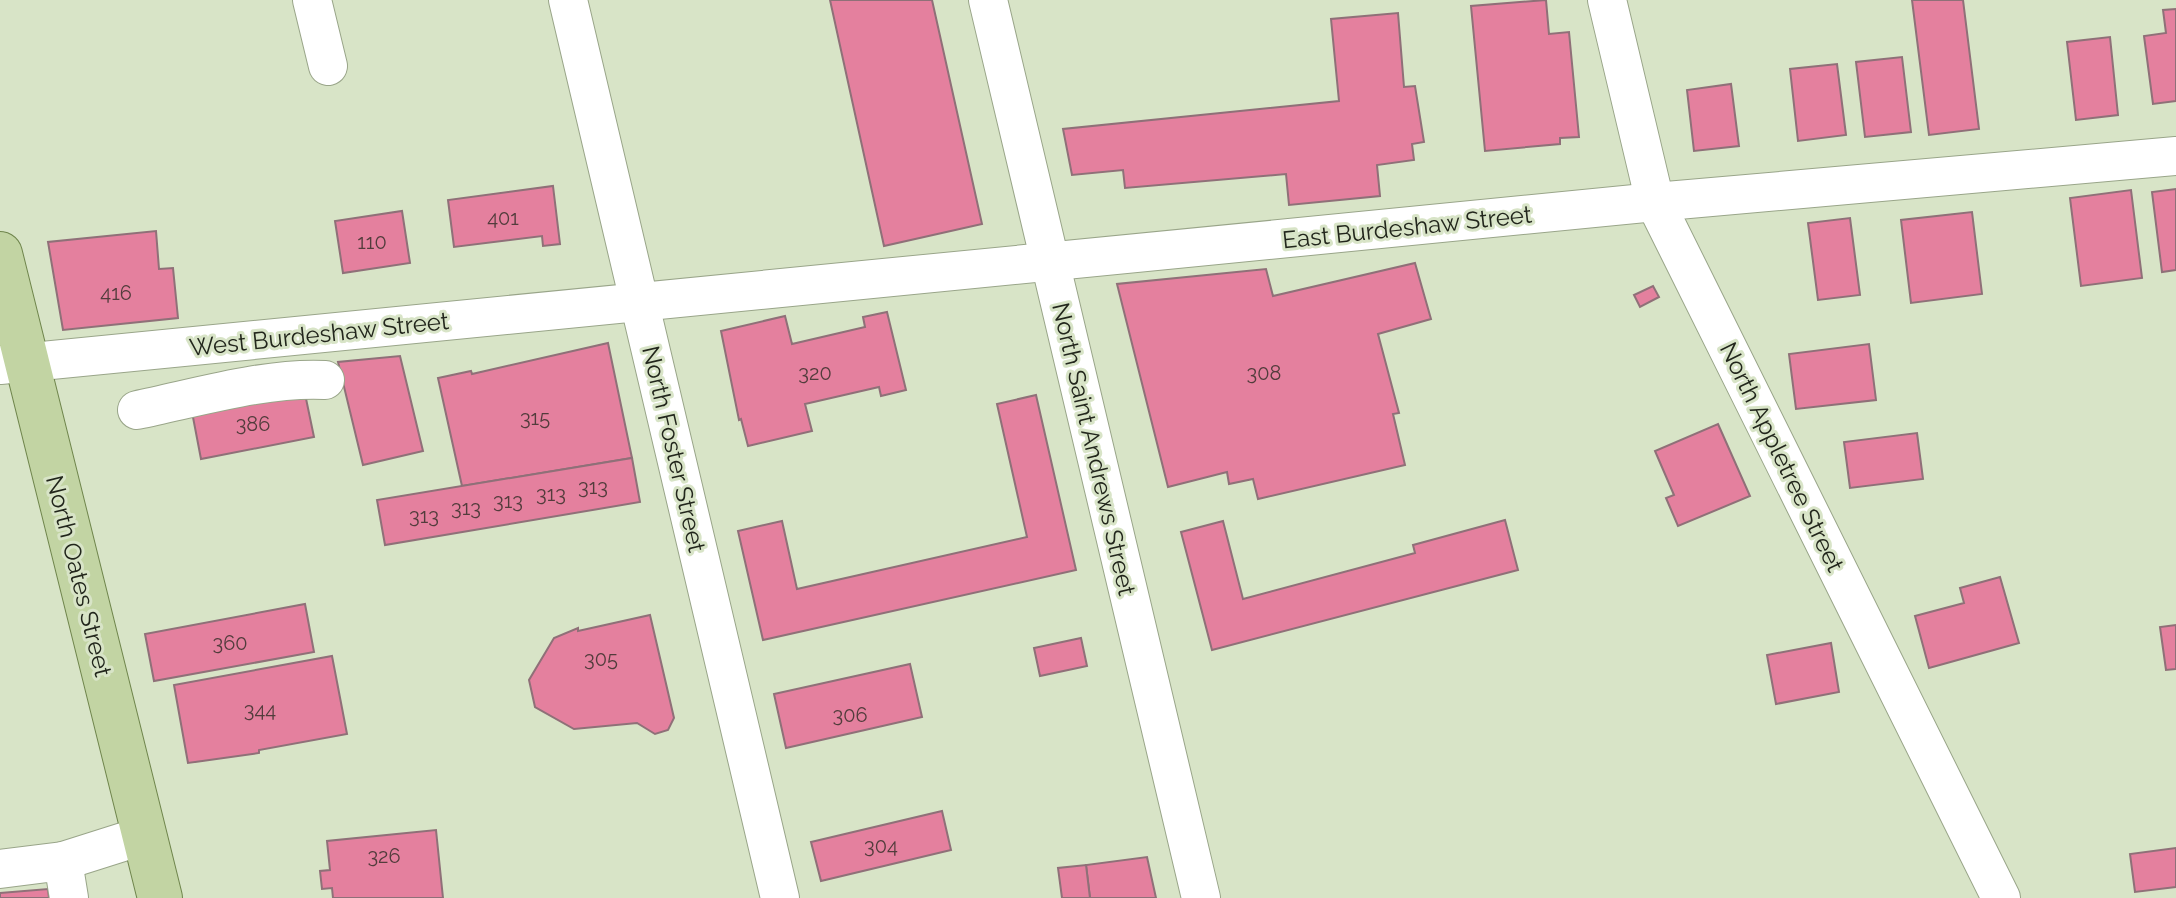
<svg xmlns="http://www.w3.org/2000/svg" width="2176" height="898" viewBox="0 0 2176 898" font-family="Raleway,sans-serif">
<rect width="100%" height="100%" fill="#d8e4c7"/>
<g fill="#e4809e" stroke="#8f7078" stroke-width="2">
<path d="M830,0H932L982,224L884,246Z"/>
<path d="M1546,0L1549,34L1569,32L1579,137L1560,138V144L1485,151L1471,6Z"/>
<path d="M1912,0H1963L1979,129L1929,135Z"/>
<path d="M2176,9V101L2153,104L2144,36L2166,33L2163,10Z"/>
<path d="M1398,13L1404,87L1415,86L1424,142L1412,144L1414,160L1377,165L1380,196L1289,205L1286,174L1125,188L1123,170L1072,175L1063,129L1339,101L1331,19Z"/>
<path d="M2110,37L2118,115L2076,120L2067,42Z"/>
<path d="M1902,57L1911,132L1865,137L1856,62Z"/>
<path d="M1837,64L1846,135L1798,141L1790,69Z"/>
<path d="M1731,84L1739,146L1694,151L1687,90Z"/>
<path d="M553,186L560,244L543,246L542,236L454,247L448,200Z"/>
<path d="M2176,189V270L2162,272L2152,192Z"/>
<path d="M2131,190L2142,278L2081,286L2070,198Z"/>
<path d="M402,211L410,263L343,273L335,221Z"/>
<path d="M1972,212L1982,294L1911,303L1901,220Z"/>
<path d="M1850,218L1860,295L1818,300L1808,223Z"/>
<path d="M156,231L159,269L173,268L178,318L63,330L48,242Z"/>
<path d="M1415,263L1431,319L1378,334L1399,413L1393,414L1405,465L1258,499L1253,479L1229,484L1227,472L1168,487L1117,284L1266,269L1273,296Z"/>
<path d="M1653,286L1659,297L1640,307L1634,295Z"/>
<path d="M887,312L906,390L881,396L879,387L805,404L812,431L748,446L741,419L739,420L721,331L785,316L792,344L865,327L863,317Z"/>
<path d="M608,343L632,458L462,486L438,378L471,371L472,374Z"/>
<path d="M1869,344L1876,400L1796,409L1789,354Z"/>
<path d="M400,356L423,451L363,465L338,362Z"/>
<path d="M304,389L314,437L201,459L192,412Z"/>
<path d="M1036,395L1076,570L763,640L738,531L782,521L797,589L1027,537L997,404Z"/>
<path d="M1718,424L1750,496L1678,526L1666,498L1674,495L1655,451Z"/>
<path d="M1917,433L1923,479L1850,488L1844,442Z"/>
<path d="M632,458L640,502L385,545L377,500Z"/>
<path d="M1505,520L1518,570L1212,650L1181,532L1223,521L1243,599L1415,553L1413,545Z"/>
<path d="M2000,577L2019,643L1929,668L1915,616L1964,603L1960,588Z"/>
<path d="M305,604L314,652L154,681L145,634Z"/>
<path d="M650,615L674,718L668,730L655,734L637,723L574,729L535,707L529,680L554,638L578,628V631Z"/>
<path d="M2176,625V669L2166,670L2160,627Z"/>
<path d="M1081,638L1087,666L1040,676L1034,648Z"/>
<path d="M1831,643L1839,692L1776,704L1767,655Z"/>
<path d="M332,656L347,734L259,750V753L188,763L174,685Z"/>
<path d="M910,664L922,717L786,748L774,694Z"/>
<path d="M942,811L951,850L821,881L811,842Z"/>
<path d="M436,830L443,898H333L332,888L322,889L320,871L330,870L327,841Z"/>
<path d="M2176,848V887L2135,892L2130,854Z"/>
<path d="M1147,857L1156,898H1090L1086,865Z"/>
<path d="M1086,865L1090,898H1062L1058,868Z"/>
<path d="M48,889L49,898H0V893Z"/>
</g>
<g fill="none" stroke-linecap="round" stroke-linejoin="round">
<g stroke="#99a589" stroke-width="40">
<g id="minor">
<path d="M312,0L328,66"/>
<path d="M568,0L780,898"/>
<path d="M988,0L1201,898"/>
<path d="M1607,0L1655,202L2001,898"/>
<path d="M0,365L1655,202L2176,156"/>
<path d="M137,410C196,398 265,377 325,380"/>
<path d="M63,861L145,835"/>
<path d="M0,869L63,861L69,898"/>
</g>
</g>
<g stroke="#6f854c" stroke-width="46">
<path id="major" d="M0,254L160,898"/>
</g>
<use href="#minor" stroke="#fff" stroke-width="38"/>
<use href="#major" stroke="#c2d4a3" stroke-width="44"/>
</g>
<g text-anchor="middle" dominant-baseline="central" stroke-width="6" stroke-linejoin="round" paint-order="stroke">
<g font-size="20" fill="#523c3c">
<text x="503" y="218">401</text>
<text x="372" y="242">110</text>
<text x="116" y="293">416</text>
<text x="815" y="373">320</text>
<text x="1264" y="373">308</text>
<text x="535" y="418">315</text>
<text x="253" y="424">386</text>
<text x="593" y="487">313</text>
<text x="551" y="494">313</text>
<text x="508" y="501">313</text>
<text x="466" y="508">313</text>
<text x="424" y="516">313</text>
<text x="230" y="643">360</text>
<text x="601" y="659">305</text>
<text x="260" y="710">344</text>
<text x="850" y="715">306</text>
<text x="881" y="846">304</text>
<text x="384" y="856">326</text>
</g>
<g font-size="24" fill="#22261c" stroke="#d8e4c7">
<text transform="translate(1407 227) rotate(-6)">East Burdeshaw Street</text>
<text transform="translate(319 334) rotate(-6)">West Burdeshaw Street</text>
<text transform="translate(674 449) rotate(77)">North Foster Street</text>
<text transform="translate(1094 449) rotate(77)">North Saint Andrews Street</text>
<text transform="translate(1782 457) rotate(64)">North Appletree Street</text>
<text transform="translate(79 576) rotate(76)">North Oates Street</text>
</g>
</g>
</svg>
